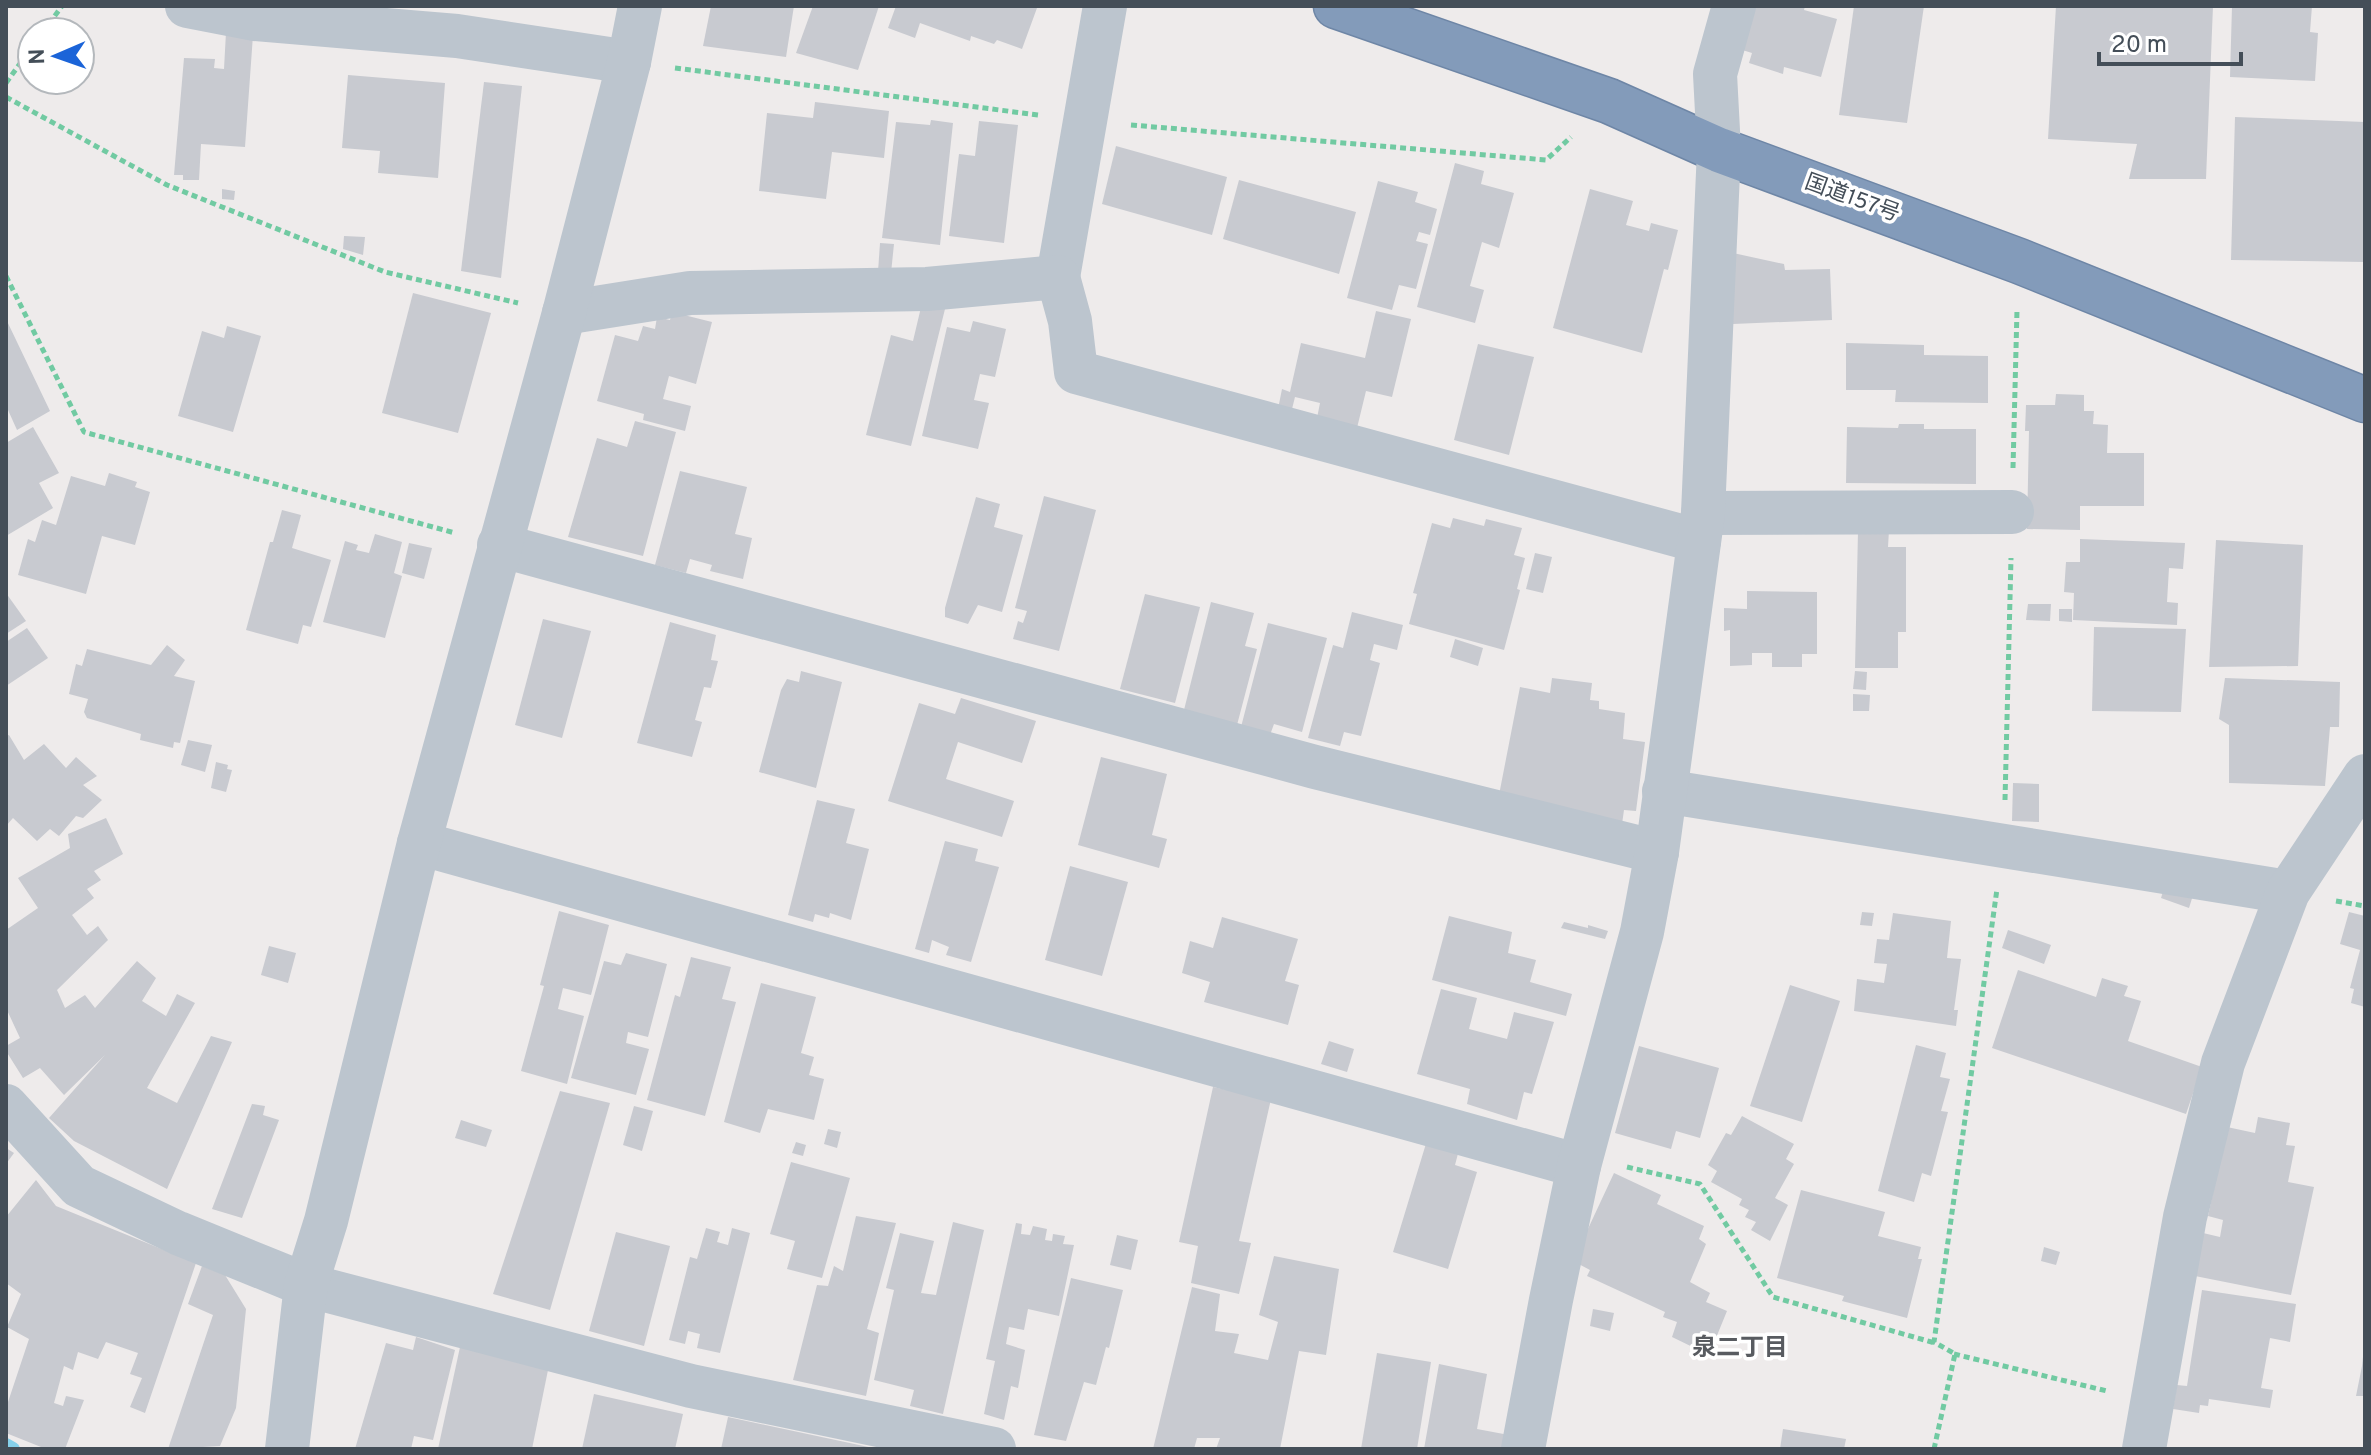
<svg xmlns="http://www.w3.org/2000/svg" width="2371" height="1455" viewBox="0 0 2371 1455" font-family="Overpass,'Noto Sans JP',sans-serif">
<rect width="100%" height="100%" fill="#eeebeb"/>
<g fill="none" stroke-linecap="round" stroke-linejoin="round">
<path stroke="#86d0ea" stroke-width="14" d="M6,1445L13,1449"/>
</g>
<g fill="#c8cad0">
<path d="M711,6H794L786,57L703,46Z"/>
<path d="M813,6H879L858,70L796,53Z"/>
<path d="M896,6H1030L1037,8L1022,49L997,40L994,44L971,36L970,41L920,23L915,38L888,28Z"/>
<path d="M1753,6H1805L1804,10L1837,19L1821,77L1784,67L1783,74L1749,63L1752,53L1739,49Z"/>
<path d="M1854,6H1924L1907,123L1839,115Z"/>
<path d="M2056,6H2213L2206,179H2129L2137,144L2048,139Z"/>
<path d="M2232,6H2312L2310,32L2318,33L2315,81L2230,77Z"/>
<path d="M226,32L253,35L245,147L201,144L199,180H183V175H174L184,58L215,59L214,68L224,69Z"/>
<path d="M348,75L445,83L438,178L378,173L380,151L342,148Z"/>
<path d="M484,82L522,86L501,278L461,271Z"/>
<path d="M815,102L889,111L884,158L832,152L826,199L759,191L767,113L813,118Z"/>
<path d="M2235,117L2365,122V262L2231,260Z"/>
<path d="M931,120L953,123L940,245L882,238L896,122L930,125Z"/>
<path d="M979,121L1018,125L1004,243L949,236L959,154L975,156Z"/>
<path d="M1116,146L1227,177L1212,235L1102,204Z"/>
<path d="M1455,163L1484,171L1481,184L1514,193L1499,248L1482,242L1470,286L1484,290L1475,323L1417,307Z"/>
<path d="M1239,180L1356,212L1339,274L1223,239Z"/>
<path d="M1378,181L1418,192L1415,202L1437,209L1430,235L1419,232L1416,241L1428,244L1416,289L1399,285L1392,310L1347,298Z"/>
<path d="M222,189L235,191L234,200L222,199Z"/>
<path d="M1590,189L1633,201L1626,225L1649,231L1651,223L1678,230L1668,270L1664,269L1642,353L1553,328Z"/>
<path d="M344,236L365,237L363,255L343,249Z"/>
<path d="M880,243L894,244L891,273L878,272Z"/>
<path d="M1733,253L1784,264L1785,270L1830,269L1832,320L1733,324Z"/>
<path d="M413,293L491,313L458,433L382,413Z"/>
<path d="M922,303L945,309L911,446L866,435L891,335L913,341Z"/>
<path d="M1376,311L1411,319L1392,397L1366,391L1357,428L1317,418L1320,403L1295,397L1291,413L1278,409L1282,389L1290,392L1301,343L1365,358Z"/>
<path d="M672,312L712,322L696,384L669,376L663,399L691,406L685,431L643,420L644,414L597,401L615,335L638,341L643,326L655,329L657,317L670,320Z"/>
<path d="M6,319L50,411L17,430L8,410L6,411Z"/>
<path d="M973,321L1006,329L995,377L980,374L974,400L989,403L978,449L922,436L947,327L970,332Z"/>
<path d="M227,326L261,336L233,432L178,416L202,331L224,338Z"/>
<path d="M1846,343L1924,345V355L1988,356V403L1895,402L1896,390H1846Z"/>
<path d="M1478,344L1534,357L1509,455L1454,440Z"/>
<path d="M2056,394L2084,395V411H2094L2093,424L2108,425L2107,453H2144V506H2080V530L2027,529L2029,431H2025L2026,405H2055Z"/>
<path d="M635,421L676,432L643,556L568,537L597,438L627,447Z"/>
<path d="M1899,424H1924V429H1976V484L1846,483L1847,427L1898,428Z"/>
<path d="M33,427L59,473L39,483L53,508L6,536V443Z"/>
<path d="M680,471L747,487L735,534L752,538L743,579L710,571L712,565L690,559L686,573L655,565Z"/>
<path d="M109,473L137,482L135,487L150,492L135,545L102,536L86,594L18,575L28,539L35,542L42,520L56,525L71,476L105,486Z"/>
<path d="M1044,496L1096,510L1059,651L1013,639L1018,621L1023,623L1027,611L1015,608Z"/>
<path d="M976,497L1000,504L994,527L1023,535L1002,612L978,605L968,624L945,617V608Z"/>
<path d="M282,510L301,515L292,548L331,560L311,627L303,625L298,644L246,630L270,542H273Z"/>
<path d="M1453,518L1484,526L1486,519L1522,528L1514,555L1525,558L1517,589L1520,590L1504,650L1409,624L1417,594L1413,593L1432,523L1450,528Z"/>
<path d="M1889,530L1888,547H1906V632H1898V668H1855L1858,531Z"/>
<path d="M375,534L402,542L394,573L402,576L385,638L323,622L345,541L358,545L356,550L369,553Z"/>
<path d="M2080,539L2185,543L2183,569L2169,568L2167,602L2178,603L2177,625L2073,620L2074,593L2064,592L2066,562H2080Z"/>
<path d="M2216,540L2303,545L2298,666L2209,667Z"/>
<path d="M409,543L432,548L424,579L402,573Z"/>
<path d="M1535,553L1552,557L1543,593L1526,589Z"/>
<path d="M1747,591L1817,592V654H1802V667H1772V653H1752V665L1730,666V630L1724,631V608L1747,609Z"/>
<path d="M6,593L26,621L6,634Z"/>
<path d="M1145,594L1200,607L1175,703L1120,689Z"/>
<path d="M1211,602L1254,613L1245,646L1257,649L1237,725L1184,710Z"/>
<path d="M2028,604H2051L2050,621L2026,620Z"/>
<path d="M2059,609H2072V622L2059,621Z"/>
<path d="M1352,612L1403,625L1397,650L1374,644L1370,660L1380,663L1361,736L1344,732L1340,746L1308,738L1333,645L1343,648Z"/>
<path d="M543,619L591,631L562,738L515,725Z"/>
<path d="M670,622L716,635L711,660L718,661L711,688L704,687L695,720L702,722L692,757L637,743Z"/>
<path d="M1268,623L1327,638L1302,732L1274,724L1270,735L1241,727Z"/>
<path d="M2094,627L2186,629L2181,712L2092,711Z"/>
<path d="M27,628L48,658L6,686V642Z"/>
<path d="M1455,639L1483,648L1478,666L1450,657Z"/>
<path d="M167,645L185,660L174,676L195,681L180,743L174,742L173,748L140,740L141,734L87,718L84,712L88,699L69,694L76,664L82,666L87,649L151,665Z"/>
<path d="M801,671L842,682L816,788L759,772L781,690L787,679L799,682Z"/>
<path d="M1855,671L1867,672L1866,690L1853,689Z"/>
<path d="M1552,678L1592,683L1590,700L1599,701V709L1625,713L1623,739L1645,742L1636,811L1624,810L1622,824L1499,795L1520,687L1550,693Z"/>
<path d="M2225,678L2340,682L2339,727H2330L2325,786L2229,783V725L2219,719Z"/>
<path d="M1853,694L1870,695L1869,711H1853Z"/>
<path d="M961,698L1036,721L1022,763L958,742L946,779L1014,801L1002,837L888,801L919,703L955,714Z"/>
<path d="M9,735L24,760L44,744L66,768L76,757L97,776L83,785L102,800L83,818L76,816L59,836L50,829L37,841L13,818L6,826V736Z"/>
<path d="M188,740L212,745L205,772L181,765Z"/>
<path d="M1101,757L1167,774L1152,835L1167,839L1159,868L1078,845Z"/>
<path d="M216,762L228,765L227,769L232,770L226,792L211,788Z"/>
<path d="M2013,783L2039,784V822L2012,821Z"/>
<path d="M817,800L855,809L846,843L869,849L851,920L830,913L829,918L815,914L813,922L788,915Z"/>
<path d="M106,818L123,854L94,871L101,880L87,889L94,898L72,915L87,935L98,926L108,940L57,990L65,1008L85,995L95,1008L137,961L156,978L142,1001L166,1016L177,994L195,1003L147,1088L177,1103L211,1036L232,1042L167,1189L74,1141L49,1118L105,1055L64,1095L40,1068L23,1078L6,1051V1046L20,1038L6,1008V930L38,908L18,878L70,848L68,834Z"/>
<path d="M945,841L978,849L975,861L999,867L971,962L946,955L949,947L932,940L929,953L915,949Z"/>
<path d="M1070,866L1128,882L1102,976L1045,960Z"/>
<path d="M2167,879L2195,889L2189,908L2161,898Z"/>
<path d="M559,911L609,925L591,995L563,988L558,1009L584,1016L567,1084L521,1071L544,986L540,985Z"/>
<path d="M1862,912L1874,913L1872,926L1860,925Z"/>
<path d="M2349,912L2365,916V1007L2351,1003L2354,989L2350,988L2360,950L2340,944Z"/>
<path d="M1893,913L1951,921L1947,958L1961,959L1954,1010H1958L1956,1026L1854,1011L1857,979L1884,983L1887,964L1874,963L1877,939L1889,940Z"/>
<path d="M1449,916L1512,932L1508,953L1536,960L1530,982L1572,994L1566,1016L1432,980Z"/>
<path d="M1222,917L1298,939L1285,981L1299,985L1288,1025L1204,1002L1210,982L1182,973L1190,941L1213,948Z"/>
<path d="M1564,922L1588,928V925L1608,931L1605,939L1561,928Z"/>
<path d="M2008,930L2051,945L2044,964L2002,948Z"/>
<path d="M269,946L296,953L288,983L261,975Z"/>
<path d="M626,953L667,964L648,1037L628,1032L626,1043L649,1049L636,1095L571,1078L604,961L621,965Z"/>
<path d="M691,957L731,967L722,999L736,1002L705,1116L647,1100L675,995L680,997Z"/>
<path d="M2018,970L2096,997L2102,978L2128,986L2124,996L2141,1001L2128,1041L2202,1067L2186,1114L1992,1048Z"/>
<path d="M761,983L816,997L801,1053L814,1057L809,1075L824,1079L814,1120L768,1109L760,1133L724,1122Z"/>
<path d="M1790,985L1840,1001L1802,1122L1750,1106Z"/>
<path d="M1441,989L1477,998L1469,1029L1507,1039L1514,1012L1554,1022L1532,1094L1524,1092L1517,1120L1467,1104L1470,1089L1417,1074Z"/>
<path d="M1329,1041L1354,1049L1347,1072L1321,1064Z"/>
<path d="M1916,1045L1946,1053L1940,1077L1950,1079L1941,1111L1948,1112L1931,1176L1922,1173L1914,1202L1878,1191Z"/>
<path d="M1639,1046L1719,1068L1700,1138L1676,1131L1671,1149L1615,1133Z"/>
<path d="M1213,1087L1271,1099L1239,1241L1251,1243L1239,1294L1191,1283L1198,1246L1179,1242Z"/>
<path d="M560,1091L610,1103L550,1310L493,1294Z"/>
<path d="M252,1104L265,1106L263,1115L279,1120L242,1218L212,1209Z"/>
<path d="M634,1106L653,1111L642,1151L623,1145Z"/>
<path d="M1742,1116L1794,1144L1786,1159L1794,1164L1775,1198L1788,1205L1770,1241L1751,1230L1756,1222L1745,1217L1749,1210L1739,1205L1742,1199L1711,1182L1717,1171L1708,1165L1726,1133L1731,1135Z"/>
<path d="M2258,1117L2290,1123L2286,1145L2295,1146L2288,1182L2314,1187L2291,1295L2195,1276L2203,1233L2220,1237L2223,1220L2208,1216L2227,1127L2255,1133Z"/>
<path d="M461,1120L492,1130L486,1147L455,1138Z"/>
<path d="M828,1129L841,1132L837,1148L824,1144Z"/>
<path d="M1428,1137L1460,1146L1455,1165L1477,1172L1448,1269L1393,1252Z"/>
<path d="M796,1142L806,1145L803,1156L792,1153Z"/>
<path d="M6,1148L14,1153L6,1164Z"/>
<path d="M791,1162L850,1178L822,1278L787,1269L795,1241L770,1234Z"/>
<path d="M1614,1173L1661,1195L1657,1204L1704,1226L1699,1239L1706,1244L1690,1282L1710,1293L1706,1302L1727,1311L1709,1355L1672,1337L1677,1322L1663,1317L1665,1312L1587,1276L1590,1270L1573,1261Z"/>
<path d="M36,1180L56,1206L196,1263L145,1413L130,1407L142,1378L130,1374L138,1353L106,1342L98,1359L78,1352L73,1370L64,1366L54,1403L63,1406L66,1396L84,1400L65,1449H46L6,1433V1408L29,1339L7,1327L21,1294L6,1283V1217Z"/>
<path d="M1801,1190L1885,1212L1878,1236L1921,1247L1918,1259H1922L1907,1318L1842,1301L1844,1296L1777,1278Z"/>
<path d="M856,1216L896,1223L867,1329L879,1333L866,1396L793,1380L817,1285L828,1286L834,1266L843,1271Z"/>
<path d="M953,1222L984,1230L943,1414L910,1406L914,1390L874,1380L894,1290L886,1288L900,1233L934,1241L921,1293L936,1295Z"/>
<path d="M1016,1223L1022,1224L1021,1234L1030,1235L1033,1226L1047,1229L1045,1240L1052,1241L1053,1234L1065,1236L1063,1244L1074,1245L1059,1316L1028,1309L1024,1330L1009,1327L1006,1344L1025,1350L1018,1388L1011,1386L1004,1420L984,1414L995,1361L986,1359Z"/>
<path d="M706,1228L720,1232L717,1242L728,1245L732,1228L750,1233L720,1353L697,1348L700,1334L688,1331L685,1344L669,1340L690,1257L697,1259Z"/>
<path d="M616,1232L670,1246L644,1346L589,1331Z"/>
<path d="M1117,1235L1138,1240L1131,1270L1110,1265Z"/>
<path d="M2044,1247L2060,1252L2056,1265L2041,1261Z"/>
<path d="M1274,1256L1339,1269L1326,1355L1299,1351L1280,1449H1216L1220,1438H1197L1194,1449H1153L1192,1287L1220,1294L1215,1331L1239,1334L1234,1353L1268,1360L1278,1322L1259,1315Z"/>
<path d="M202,1266L225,1275L246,1309L236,1408L220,1446L168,1449L213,1315L188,1304Z"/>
<path d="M1071,1278L1123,1290L1109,1348L1106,1347L1096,1385L1084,1382L1066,1441L1034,1435Z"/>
<path d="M2202,1290L2296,1304L2290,1342L2270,1338L2261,1388L2273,1390L2270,1408L2209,1399L2208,1406L2200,1405L2199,1413L2173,1409L2177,1385L2187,1386Z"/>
<path d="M1593,1309L1614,1313L1610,1331L1590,1326Z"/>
<path d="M416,1337L455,1350L433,1440L414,1436L411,1449H355L386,1343L413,1350Z"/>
<path d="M460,1347L548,1370L532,1449H438Z"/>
<path d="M1377,1353L1431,1362L1417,1449H1361Z"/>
<path d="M2363,1357L2365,1396H2356L2362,1366Z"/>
<path d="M1439,1364L1487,1374L1477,1429L1509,1435L1506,1449H1424Z"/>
<path d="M594,1394L683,1414L675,1449H582Z"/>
<path d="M728,1417L873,1448V1449H721Z"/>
<path d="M1783,1429L1846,1439L1844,1449H1780Z"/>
</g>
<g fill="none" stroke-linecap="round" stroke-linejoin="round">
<g stroke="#6e86a6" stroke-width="47">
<path id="highway" d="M1336,6L1609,101L1719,150L2019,261L2365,400"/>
</g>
<g stroke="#71caa2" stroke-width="5" stroke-dasharray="6 4" stroke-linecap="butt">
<path d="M43,32L62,6"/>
<path d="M675,68L1038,115"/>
<path d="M6,83L32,47"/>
<path d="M6,97L167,185L385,272L518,303"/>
<path d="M1131,125L1546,160L1571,137"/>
<path d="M6,276L84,432L455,533"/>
<path d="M2013,468L2017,310"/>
<path d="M2005,800L2011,558"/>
<path d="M2336,901L2365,906"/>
<path d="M1627,1167L1700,1184L1773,1297L1935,1343"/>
<path d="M1954,1354L2107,1391"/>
<path d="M1934,1449L1955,1354L1934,1342L1997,889"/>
</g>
<g stroke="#bcc5ce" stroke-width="44">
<path d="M187,6L254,19L457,36L629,62"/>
<path d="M1058,277L1105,6"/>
<path d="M564,313L690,293L927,289L1058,277L1070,321L1076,372L1699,541"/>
<path d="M1703,513L2012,512"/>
<path d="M499,545L1315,767L1657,852"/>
<path d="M1664,791L2288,892"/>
<path d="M419,843L1579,1166"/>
<path d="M6,1106L79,1186L178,1233L306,1285L691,1386L994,1449"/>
<path d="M287,1449L306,1285L326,1221L419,843L564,313L629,62L640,6"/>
<path d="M1523,1449L1551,1300L1579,1166L1642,932L1657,852L1703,513L1719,150L1715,74L1734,6"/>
<path d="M2144,1449L2185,1217L2223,1063L2288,892L2365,776"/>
</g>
<use href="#highway" stroke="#839bba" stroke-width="44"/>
</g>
<g text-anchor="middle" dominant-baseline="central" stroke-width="7" stroke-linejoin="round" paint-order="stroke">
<g font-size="22" fill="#444e58" stroke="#fff">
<text transform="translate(1852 199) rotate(20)">国道157号</text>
</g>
<g font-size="24" font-weight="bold" fill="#585b60" stroke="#fff">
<text x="1740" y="1349">泉二丁目</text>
</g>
</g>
<rect width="2371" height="1455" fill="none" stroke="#444e58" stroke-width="16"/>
<g transform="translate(56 56) rotate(268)"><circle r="38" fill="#ffffff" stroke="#b4b8bc" stroke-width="2"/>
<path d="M0-6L14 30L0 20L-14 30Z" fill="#1b64d8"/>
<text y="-12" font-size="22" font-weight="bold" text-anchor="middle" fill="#444e58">N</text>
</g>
<path d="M2099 52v12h142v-12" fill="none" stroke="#444e58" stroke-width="4"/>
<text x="2111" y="52" font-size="24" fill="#444e58" stroke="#ffffff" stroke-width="6" paint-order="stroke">20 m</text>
</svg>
